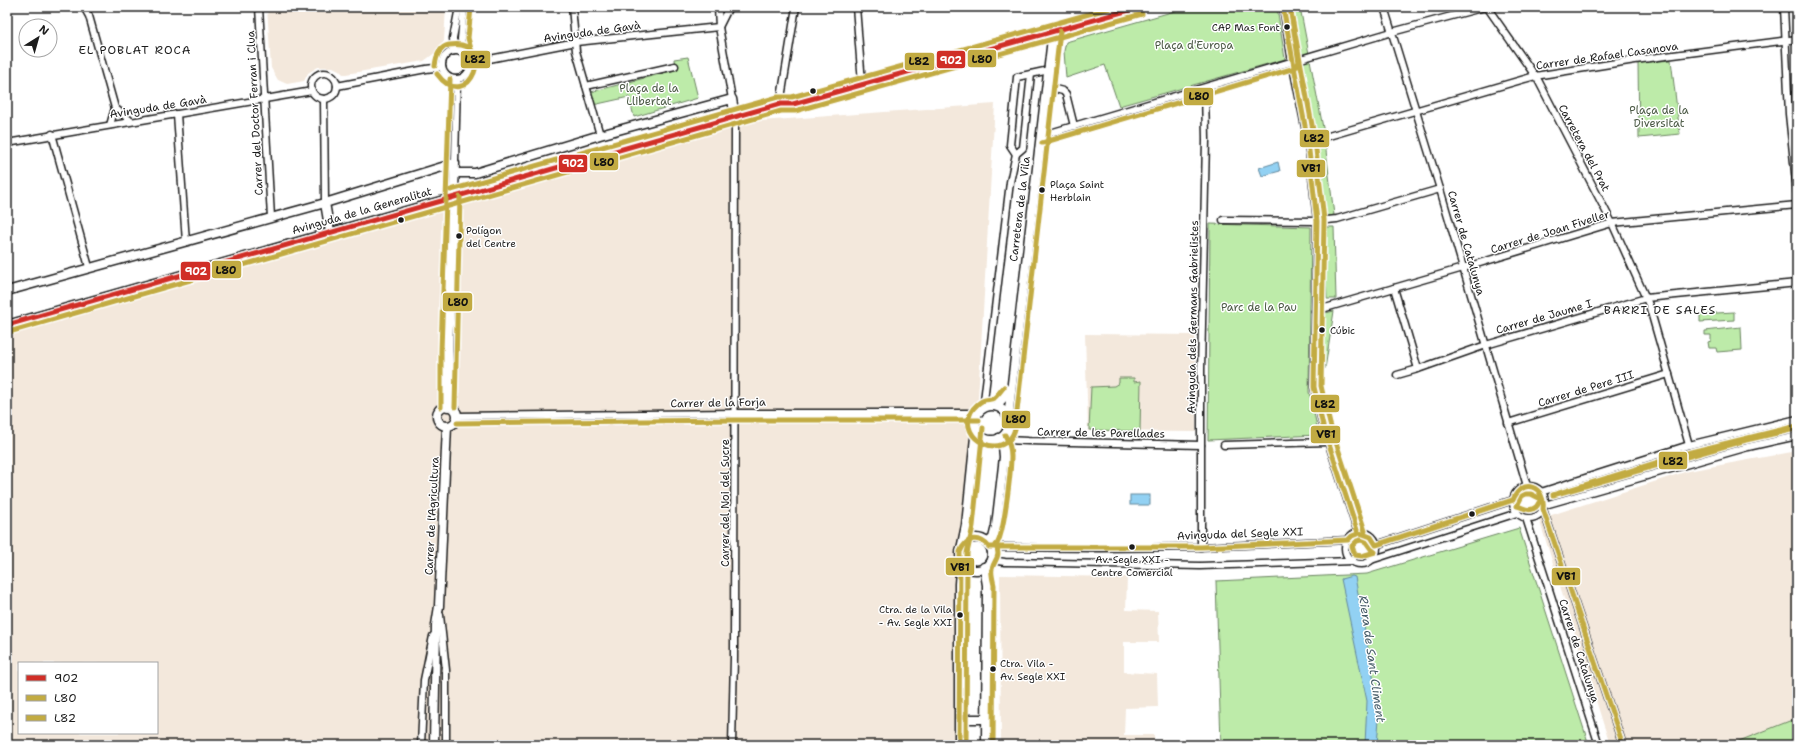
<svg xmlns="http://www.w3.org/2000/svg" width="1804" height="752" viewBox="0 0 1804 752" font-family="'Shantell Sans',sans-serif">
<rect width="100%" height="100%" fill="#fff"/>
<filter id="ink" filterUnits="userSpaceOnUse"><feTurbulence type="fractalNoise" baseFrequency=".025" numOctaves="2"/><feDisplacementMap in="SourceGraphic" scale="8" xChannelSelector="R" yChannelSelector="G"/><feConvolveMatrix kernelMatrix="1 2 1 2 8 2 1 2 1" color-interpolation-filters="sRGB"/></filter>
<g filter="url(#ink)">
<g fill="#f3e8dc" fill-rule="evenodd">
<path d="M267,7H446L444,41L436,52L424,61L346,74H343L339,70L333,67H318L308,73L304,81L287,84L278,80L271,68Z"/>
<path d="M995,104L958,745H7V332L734,123ZM19,663H157V733H19Z"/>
<path d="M1085,334L1195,335L1196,432L1088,431Z"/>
<path d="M1797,451V745H1610L1539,519L1688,471Z"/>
<path d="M1000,575L1127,577L1126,610L1158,611L1159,642H1124V672L1157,674L1158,707L1125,708L1124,735H1154V745H1001Z"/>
</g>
<g fill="#bdeba9" stroke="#6c8462">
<path d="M1189,7H1277L1285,59L1119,106L1105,65L1066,78L1064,51L1066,42Z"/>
<path d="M1289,7H1300L1309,54L1299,56Z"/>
<path d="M688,57L698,98L634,117L629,97L593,105L591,92L675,70L674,59Z"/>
<path d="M1310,60L1324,133L1314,135L1300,62Z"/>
<path d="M1671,60L1680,134L1639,138L1638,63Z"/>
<path d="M1325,143L1334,215L1325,217L1322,188L1315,144Z"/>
<path d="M1210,224L1311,227L1309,392L1319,435L1208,440Z"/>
<path d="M1324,227H1334L1336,299H1327Z"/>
<path d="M1334,311L1325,369L1321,368L1325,313Z"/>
<path d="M1734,312V320L1700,322V314Z"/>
<path d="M1741,327L1742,350L1717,352L1716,348H1709L1708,342L1711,341V335H1705V331Z"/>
<path d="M1119,378H1134V382L1141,381L1140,431L1089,430L1091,387L1114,386L1119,383Z"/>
<path d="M1519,528L1589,745H1221L1216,581L1367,574Z"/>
<path d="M1797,718V745H1729Z"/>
</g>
<g fill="#92d1f3" stroke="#63899d">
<path d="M1278,162L1280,171L1262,176L1259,168Z"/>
<rect x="1130" y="495" width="20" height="10"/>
<path d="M1352,576L1355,577L1378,703L1379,719L1377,745H1365L1367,701L1341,579Z"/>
</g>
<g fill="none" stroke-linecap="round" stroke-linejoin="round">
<g stroke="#1c1c1c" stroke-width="9">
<g id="minor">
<path d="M84,7L89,16L115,108L110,125"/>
<path d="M259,7L271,217"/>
<path d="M464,7L461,39L465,55"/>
<path d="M572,7L576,51L600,135"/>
<path d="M718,7L719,27L732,99"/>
<path d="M856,7L862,83"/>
<path d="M1283,7L1292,62L1308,142L1317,221L1314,387L1323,426L1358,533"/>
<path d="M1384,7L1440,189L1527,486"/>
<path d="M1487,7L1538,80L1612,223L1649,305L1689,445"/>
<path d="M1784,7L1789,114L1797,192"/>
<path d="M454,51L453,38L459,7"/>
<circle cx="456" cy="65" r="14"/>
<path d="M469,63L576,42L719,27L729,7"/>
<circle cx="324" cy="86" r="13"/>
<path d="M337,86L426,69L442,67"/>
<path d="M586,86L675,66"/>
<path d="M1047,87L1063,91L1066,94L1074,126"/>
<path d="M324,99L325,203"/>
<path d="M780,104L796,7"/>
<path d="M115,108L131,121"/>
<path d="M177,114L186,242"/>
<path d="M52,134L89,267"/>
<path d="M1040,136L1392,32L1485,7"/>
<path d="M1308,142L1535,76L1635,60L1797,39"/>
<path d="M7,143L312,91"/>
<path d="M1016,154L1010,145L1017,77L1049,70"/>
<path d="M455,163L457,79"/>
<path d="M1223,220L1317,221L1337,219L1440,189"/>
<path d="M1394,288L1418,369"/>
<path d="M1315,311L1463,268L1612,223L1797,205"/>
<path d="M1397,375L1418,369L1486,345L1646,298L1797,283"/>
<path d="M983,409L1010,182L1016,154L1023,148L1031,74"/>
<path d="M457,416L735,413H979"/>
<path d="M1508,423L1669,374"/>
<path d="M1001,437L1007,440L1028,441L1201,445"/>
<path d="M1224,445L1328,442"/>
<circle cx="1529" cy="502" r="16"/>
<path d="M1541,492L1689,445L1797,419"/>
<path d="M1545,505L1748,447L1797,436"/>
<path d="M1543,509L1623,745"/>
<path d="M1526,518L1599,745"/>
<circle cx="1361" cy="548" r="16"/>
<path d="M1376,545L1513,500"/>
<path d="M989,547L1100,548L1201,547L1348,540"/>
<path d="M1201,547V370L1206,140L1205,88"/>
<path d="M990,560L1005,562L1200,566L1353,561"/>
<path d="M1371,560L1517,513"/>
<path d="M440,615L446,670V745"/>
<path d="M421,745L424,680L433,636"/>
<path d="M732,745L734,657L735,117"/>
</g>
</g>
<g stroke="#1c1c1c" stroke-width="11">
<g id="tertiary">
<path d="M455,173H475L600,135L732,99L735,117"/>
<path d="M325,203L330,232"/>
<path d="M7,291L325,203L455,163L448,351V407"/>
<path d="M7,325L773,106L780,104H793L1032,36L1066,28L1140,7"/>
<path d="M996,406L1011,390"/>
<circle cx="992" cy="423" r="17"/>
<circle cx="447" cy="416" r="10"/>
<path d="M1008,418L1053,30"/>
<circle cx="976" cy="554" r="16"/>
<path d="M987,543L993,538L996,526L1004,457L1003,446L999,438"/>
<path d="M961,549L966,525L976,427"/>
<path d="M984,567L987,585L986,745"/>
<path d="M960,719H986"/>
<path d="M434,745L436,625L439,606L447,426"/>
<path d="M959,745V584L961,559"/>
</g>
</g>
<use href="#minor" stroke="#fff" stroke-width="6"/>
<use href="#tertiary" stroke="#fff" stroke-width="8"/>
<g stroke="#fff" stroke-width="8">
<path id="bus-1" d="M7,325L780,104H793L1140,7"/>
</g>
<g stroke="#fff" stroke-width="8">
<g id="bus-2">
<path d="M1042,143L1295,68L1299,62L1290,7"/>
<path d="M9,332L781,111H795L1142,14"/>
<path d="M1004,387C1001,390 998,395 994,398C991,400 988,399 985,400C980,401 973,408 971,412C957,440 1005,463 1015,429L1060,31"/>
<path d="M455,407L460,197"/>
<path d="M457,423L735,420H979"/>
<path d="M966,745L967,553L973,526L983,428"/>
<path d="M993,745L994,585C993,581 991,573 992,569C995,558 1001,558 996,545C1004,538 1011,469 1011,456C1011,448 1009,442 1005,435"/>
</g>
</g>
<g stroke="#fff" stroke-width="8">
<g id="bus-3">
<path d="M1290,7L1315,141L1324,220L1321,386L1330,424L1365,531"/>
<path d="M471,8L468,38L472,53"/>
<path d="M435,66C436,57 439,47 449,45C500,37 469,117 437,74"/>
<path d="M451,190L778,97H792L1114,7"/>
<path d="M441,407V351L450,79"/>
<path d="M1795,429L1746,440L1553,495L1691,452L1797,426"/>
<path d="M1526,494H1531L1541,499C1539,502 1538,505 1536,507C1529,513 1523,507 1517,506L1522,496Z"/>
<path d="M1361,540L1366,542L1371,549L1375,552L1362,556L1355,555L1352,546L1357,541Z"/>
</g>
</g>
<g stroke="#fff" stroke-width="8">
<g id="bus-4">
<path d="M1283,7L1308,142L1317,221L1314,387L1323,426L1358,533"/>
<path d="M959,745L960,552C966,537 979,535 989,547H1201L1348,540L1352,536L1360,533L1371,537L1376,545L1513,500C1522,477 1546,486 1543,509L1623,745"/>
</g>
</g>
<use href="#bus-1" stroke="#d02e26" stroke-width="5"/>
<use href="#bus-2" stroke="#c2ab42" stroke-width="5"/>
<use href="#bus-3" stroke="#c2ab42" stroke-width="5"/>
<use href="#bus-4" stroke="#c2ab42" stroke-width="5"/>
</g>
</g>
<g fill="#1c1c1c" stroke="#fff" stroke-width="1.5">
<circle cx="1287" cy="27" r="3.5"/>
<circle cx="813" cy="91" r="3.5"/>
<circle cx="1042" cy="190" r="3.5"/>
<circle cx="401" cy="220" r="3.5"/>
<circle cx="459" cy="236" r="3.5"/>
<circle cx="1322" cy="330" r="3.5"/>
<circle cx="1472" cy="514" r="3.5"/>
<circle cx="1132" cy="547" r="3.5"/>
<circle cx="960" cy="615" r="3.5"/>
<circle cx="993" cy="669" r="3.5"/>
</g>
<g text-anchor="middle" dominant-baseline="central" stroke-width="3" stroke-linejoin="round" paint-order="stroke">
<g font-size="10" fill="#1c1c1c" stroke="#fff" text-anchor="start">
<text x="1280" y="27" text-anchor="end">CAP Mas Font</text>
<text x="1050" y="184">Plaça Saint<tspan x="1050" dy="13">Herblain</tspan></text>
<text x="466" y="230">Polígon<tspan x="466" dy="13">del Centre</tspan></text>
<text x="1330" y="330">Cúbic</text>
<text x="1132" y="559" text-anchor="middle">Av. Segle XXI -<tspan x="1132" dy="13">Centre Comercial</tspan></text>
<text x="952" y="609" text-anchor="end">Ctra. de la Vila<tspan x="952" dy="13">- Av. Segle XXI</tspan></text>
<text x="1000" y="663">Ctra. Vila -<tspan x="1000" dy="13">Av. Segle XXI</tspan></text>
</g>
<g font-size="11" fill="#1c1c1c" stroke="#fff">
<text transform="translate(592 32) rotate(-8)">Avinguda de Gavà</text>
<text transform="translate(1607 56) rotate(-8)">Carrer de Rafael Casanova</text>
<text transform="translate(158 107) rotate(-9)">Avinguda de Gavà</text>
<text transform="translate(255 113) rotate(-93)">Carrer del Doctor Ferran i Clua</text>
<text transform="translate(1584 148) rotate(62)">Carretera del Prat</text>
<text transform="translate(1020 209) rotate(-83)">Carretera de la Vila</text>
<text transform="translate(362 211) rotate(-16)">Avinguda de la Generalitat</text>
<text transform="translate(1550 232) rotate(-17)">Carrer de Joan Fiveller</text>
<text transform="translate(1466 243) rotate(74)">Carrer de Catalunya</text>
<text transform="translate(1193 317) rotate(-89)">Avinguda dels Germans Gabrielistes</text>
<text transform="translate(1544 317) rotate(-16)">Carrer de Jaume I</text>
<text transform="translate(1586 389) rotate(-17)">Carrer de Pere III</text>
<text transform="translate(718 403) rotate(-1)">Carrer de la Forja</text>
<text transform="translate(1101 433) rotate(1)">Carrer de les Parellades</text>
<text transform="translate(725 503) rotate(-90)">Carrer del Noi del Sucre</text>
<text transform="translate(432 516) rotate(-87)">Carrer de l'Agricultura</text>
<text transform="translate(1240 534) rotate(-2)">Avinguda del Segle XXI</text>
<text transform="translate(1579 651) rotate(72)">Carrer de Catalunya</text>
</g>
<g font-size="11" fill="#4c5a46" stroke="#fff">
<text x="1194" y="45">Plaça d'Europa</text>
<text x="649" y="88">Plaça de la<tspan x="649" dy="13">Llibertat</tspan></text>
<text x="1659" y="110">Plaça de la<tspan x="1659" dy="13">Diversitat</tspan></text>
<text x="1259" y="307">Parc de la Pau</text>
</g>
<g font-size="12" letter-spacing="1" fill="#1c1c1c" stroke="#fff">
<text x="135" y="50">EL POBLAT ROCA</text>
<text x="1660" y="310">BARRI DE SALES</text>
</g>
<g font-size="12" font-style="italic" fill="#455b67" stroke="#fff">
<text transform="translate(1372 659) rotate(82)">Riera de Sant Climent</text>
</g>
</g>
<g stroke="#fff" stroke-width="1.5">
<rect x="967" y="49" width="30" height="19" rx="4" fill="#c2ab42"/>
<rect x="460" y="50" width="31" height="19" rx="4" fill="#c2ab42"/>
<rect x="936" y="50" width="30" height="19" rx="4" fill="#d02e26"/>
<rect x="904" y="52" width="31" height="19" rx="4" fill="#c2ab42"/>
<rect x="1183" y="87" width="31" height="19" rx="4" fill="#c2ab42"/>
<rect x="1299" y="129" width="31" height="19" rx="4" fill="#c2ab42"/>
<rect x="589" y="152" width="30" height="19" rx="4" fill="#c2ab42"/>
<rect x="558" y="154" width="30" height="19" rx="4" fill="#d02e26"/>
<rect x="1296" y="159" width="30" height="19" rx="4" fill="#c2ab42"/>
<rect x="211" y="260" width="31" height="19" rx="4" fill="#c2ab42"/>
<rect x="180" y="261" width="31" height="20" rx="4" fill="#d02e26"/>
<rect x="442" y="292" width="31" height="20" rx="4" fill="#c2ab42"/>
<rect x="1310" y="394" width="30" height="19" rx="4" fill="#c2ab42"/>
<rect x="1001" y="410" width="30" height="19" rx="4" fill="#c2ab42"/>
<rect x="1310" y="425" width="31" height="19" rx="4" fill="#c2ab42"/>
<rect x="1658" y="451" width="30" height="19" rx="4" fill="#c2ab42"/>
<rect x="945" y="557" width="30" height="19" rx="4" fill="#c2ab42"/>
<rect x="1551" y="567" width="30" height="19" rx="4" fill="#c2ab42"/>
</g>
<g font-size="11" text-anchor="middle" font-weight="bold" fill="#fff">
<text x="951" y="64">902</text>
<text x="573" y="167">902</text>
<text x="196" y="275">902</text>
</g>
<g font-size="11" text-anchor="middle" font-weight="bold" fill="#111">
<text x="982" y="63">L80</text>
<text x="475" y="63">L82</text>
<text x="919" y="65">L82</text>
<text x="1199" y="100">L80</text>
<text x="1314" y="142">L82</text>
<text x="604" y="166">L80</text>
<text x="1311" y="172">VB1</text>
<text x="226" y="274">L80</text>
<text x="458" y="306">L80</text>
<text x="1325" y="408">L82</text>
<text x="1016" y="423">L80</text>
<text x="1326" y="438">VB1</text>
<text x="1673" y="465">L82</text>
<text x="960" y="571">VB1</text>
<text x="1566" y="580">VB1</text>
</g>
<rect width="1804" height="752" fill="none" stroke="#fff" stroke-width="24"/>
<rect x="12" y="12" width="1780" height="728" fill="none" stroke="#1c1c1c" stroke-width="1.5" filter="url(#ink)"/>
<rect x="18" y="662" width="140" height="72" fill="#ffffff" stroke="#a4a4a4"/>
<rect x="26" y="675" width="20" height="6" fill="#d02e26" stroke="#a4a4a4"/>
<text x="54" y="682" font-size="12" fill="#1c1c1c">902</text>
<rect x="26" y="695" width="20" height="6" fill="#c2ab42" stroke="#a4a4a4"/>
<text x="54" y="702" font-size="12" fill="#1c1c1c">L80</text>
<rect x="26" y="715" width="20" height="6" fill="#c2ab42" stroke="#a4a4a4"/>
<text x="54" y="722" font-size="12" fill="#1c1c1c">L82</text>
<g transform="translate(38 38) rotate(37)"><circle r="19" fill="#ffffff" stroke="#a4a4a4"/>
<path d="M0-3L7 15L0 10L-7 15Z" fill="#1c1c1c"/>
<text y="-6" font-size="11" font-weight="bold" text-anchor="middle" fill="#1c1c1c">N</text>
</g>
</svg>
